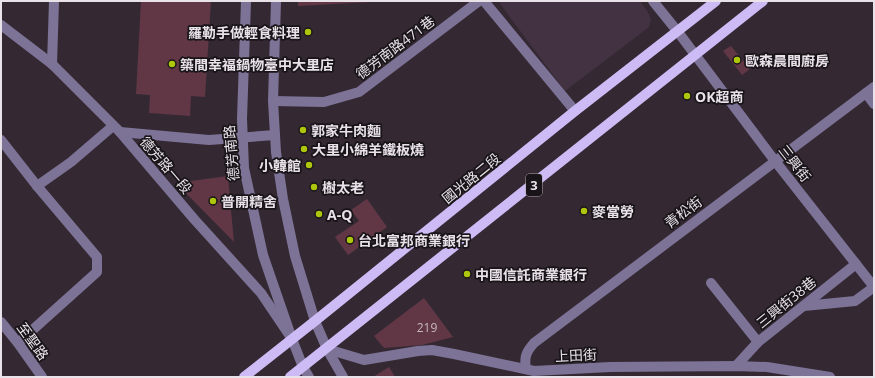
<svg xmlns="http://www.w3.org/2000/svg" width="875" height="378" viewBox="0 0 875 378" font-family="'Open Sans','Noto Sans TC',sans-serif">
<rect width="100%" height="100%" fill="#342933"/>
<path fill="#433342" d="M498,1H640L647,11L651,19L649,27L565,91Z"/>
<g fill="#613745">
<path d="M141,1H211L205,97L191,96L190,116L149,113L150,95L136,94Z"/>
<path d="M298,1H371V2L298,6Z"/>
<path d="M731,46L750,69L742,75L723,51Z"/>
<path d="M228,176L231,210L234,242L176,183Z"/>
<path d="M367,199L387,227L348,255L335,237L359,221L351,210Z"/>
<path d="M424,298L453,337L422,345L384,348L374,336Z"/>
<path d="M389,367L395,377H373Z"/>
</g>
<g fill="none" stroke-linecap="round" stroke-linejoin="round">
<g stroke="#7d7396" stroke-width="10">
<path d="M246,1L242,119L244,168L263,255L292,339L303,367L309,377"/>
<path d="M276,1L273,101L276,152L283,199L295,256L315,321L327,349L343,377"/>
<path d="M484,1L575,111"/>
<path d="M653,1L678,32L775,161L874,287"/>
<path d="M1,25L52,64L120,132L194,219L261,293L292,339"/>
<path d="M52,64L54,1"/>
<path d="M866,93L874,104"/>
<path d="M273,101L324,102L359,92L479,1"/>
<path d="M120,132L209,140L275,135"/>
<path d="M1,140L37,186L97,257V272L18,343"/>
<path d="M37,186L71,162L113,126"/>
<path d="M711,283L758,342"/>
<path d="M804,306L855,301L874,287"/>
<path d="M1,322L18,343L42,377"/>
<path d="M327,349L364,360L418,351L432,350L454,354L534,371L610,367L736,366L767,367L830,377"/>
<path d="M736,366L758,342L856,264"/>
<path d="M526,369C524,357 526,352 534,343L874,87"/>
</g>
<g stroke="#cdbbf5" stroke-width="10">
<path d="M244,377L315,321L575,111L716,1"/>
<path d="M290,377L763,1"/>
</g>
</g>
<g fill="#aec60b" stroke="#181418" stroke-width="1.5">
<circle cx="308" cy="32" r="4"/>
<circle cx="737" cy="60" r="4"/>
<circle cx="172" cy="64" r="4"/>
<circle cx="687" cy="96" r="4"/>
<circle cx="303" cy="130" r="4"/>
<circle cx="304" cy="149" r="4"/>
<circle cx="309" cy="165" r="4"/>
<circle cx="314" cy="187" r="4"/>
<circle cx="213" cy="201" r="4"/>
<circle cx="584" cy="211" r="4"/>
<circle cx="319" cy="214" r="4"/>
<circle cx="350" cy="240" r="4"/>
<circle cx="467" cy="274" r="4"/>
</g>
<g text-anchor="middle" dominant-baseline="central" stroke-width="3.5" stroke-linejoin="round" paint-order="stroke">
<g font-size="12" fill="#c7b7c0">
<text x="427" y="327">219</text>
</g>
<rect fill="#181418" stroke="#aaa4aa" stroke-width="1" x="526" y="174" width="16" height="22" rx="3"/>
<g font-size="13" font-weight="bold" fill="#e9e2e9">
<text x="534" y="185">3</text>
</g>
<g font-size="14" font-weight="bold" fill="#e9e2e9" stroke="#181418" text-anchor="start">
<text x="300" y="32" text-anchor="end">羅勒手做輕食料理</text>
<text x="745" y="60">歐森晨間廚房</text>
<text x="180" y="64">築間幸福鍋物臺中大里店</text>
<text x="695" y="96">OK超商</text>
<text x="311" y="130">郭家牛肉麵</text>
<text x="312" y="149">大里小綿羊鐵板燒</text>
<text x="301" y="165" text-anchor="end">小韓館</text>
<text x="322" y="187">樹太老</text>
<text x="221" y="201">普開精舍</text>
<text x="592" y="211">麥當勞</text>
<text x="327" y="214">A-Q</text>
<text x="358" y="240">台北富邦商業銀行</text>
<text x="475" y="274">中國信託商業銀行</text>
</g>
<g font-size="14" fill="#e9e2e9" stroke="#181418">
<text transform="translate(395 47) rotate(-37)">德芳南路471巷</text>
<text transform="translate(231 153) rotate(-95)">德芳南路</text>
<text transform="translate(795 163) rotate(52)">三興街</text>
<text transform="translate(166 165) rotate(49)">德芳路一段</text>
<text transform="translate(471 178) rotate(-39)">國光路二段</text>
<text transform="translate(683 212) rotate(-37)">青松街</text>
<text transform="translate(786 302) rotate(-39)">三興街38巷</text>
<text transform="translate(33 341) rotate(54)">至聖路</text>
<text transform="translate(576 355) rotate(-3)">上田街</text>
</g>
</g>
<rect width="875" height="378" fill="none" stroke="#e9e2e9" stroke-width="4"/>
</svg>
